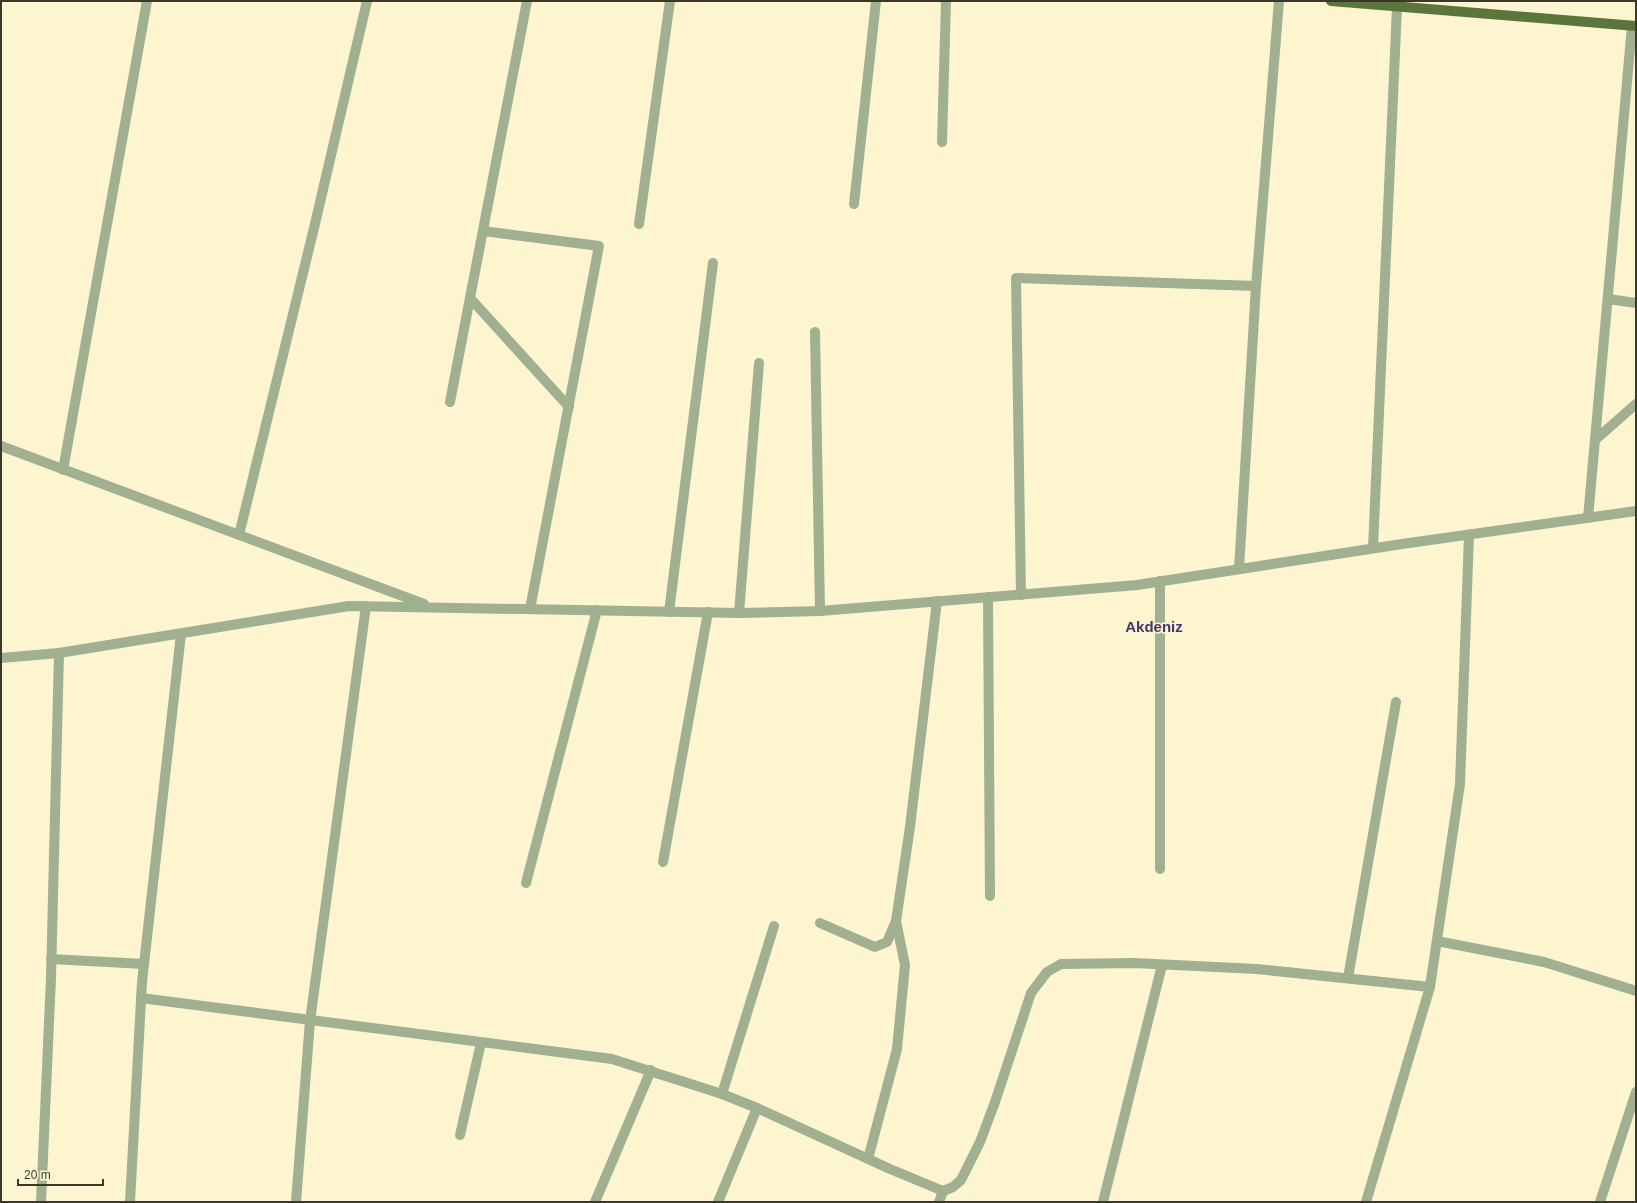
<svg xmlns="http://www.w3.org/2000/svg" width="1637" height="1203" viewBox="0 0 1637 1203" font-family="Helvetica,sans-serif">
<rect width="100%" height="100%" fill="#fdf5d0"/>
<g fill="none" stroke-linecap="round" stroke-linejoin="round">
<g stroke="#a0b091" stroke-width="10">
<path d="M942,142L946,1"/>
<path d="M854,204L876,1"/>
<path d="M639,224L670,1"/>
<path d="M483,231L599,246L530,609"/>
<path d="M470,298L569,407"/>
<path d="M1608,299L1636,303"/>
<path d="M815,332L820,611"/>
<path d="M450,402L527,1"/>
<path d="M1595,440L1636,404"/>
<path d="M1,446L424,604"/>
<path d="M63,470L147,1"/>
<path d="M1588,518L1632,26"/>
<path d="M239,535L314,228L367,1"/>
<path d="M1373,548L1397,7"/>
<path d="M1239,569L1256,286L1279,1"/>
<path d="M1160,581V869"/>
<path d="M1021,595L1016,278L1256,286"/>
<path d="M988,597L990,896"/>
<path d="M669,612L713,263"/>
<path d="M739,613L759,363"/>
<path d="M1,658L59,653L349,606L739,613L820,611L1137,585L1402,544L1636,511"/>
<path d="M663,862L708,612"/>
<path d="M526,883L597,610"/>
<path d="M820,923L875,947L887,942L896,921L910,827L937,601"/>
<path d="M1437,941L1544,962L1636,991"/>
<path d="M51,959L144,964"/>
<path d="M1348,978L1396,702"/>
<path d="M141,998L612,1059L722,1094L757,1108L890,1169L943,1191L953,1187L961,1180L980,1142L995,1102L1031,993L1047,972L1061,964L1134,963L1257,969L1430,987"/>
<path d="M722,1094L774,926"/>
<path d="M460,1135L481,1043"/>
<path d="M868,1159L897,1049L905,965L896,921"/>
<path d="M41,1202L51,978L59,653"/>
<path d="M130,1202L142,982L181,634"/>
<path d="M296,1202L310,1021L366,606"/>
<path d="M595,1202L651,1070"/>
<path d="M718,1202L757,1108"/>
<path d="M939,1202L943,1191"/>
<path d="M1103,1202L1162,965"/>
<path d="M1366,1202L1430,987L1460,784L1469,535"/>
<path d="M1600,1202L1636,1092"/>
</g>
<path stroke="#5a763d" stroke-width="10" d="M1331,1L1636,26"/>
</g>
<g text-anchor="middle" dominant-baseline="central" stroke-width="3" stroke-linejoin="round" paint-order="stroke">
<g font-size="15" font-weight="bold" fill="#413471" stroke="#fdf5d0">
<text x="1154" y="626">Akdeniz</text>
</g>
</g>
<rect width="1637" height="1203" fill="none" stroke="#3b382a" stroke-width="4"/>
<path d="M18 1179v6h85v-6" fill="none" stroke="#3b382a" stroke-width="2"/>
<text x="24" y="1179" font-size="12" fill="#3b382a" stroke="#fdf5d0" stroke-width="3" paint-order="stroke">20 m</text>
</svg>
